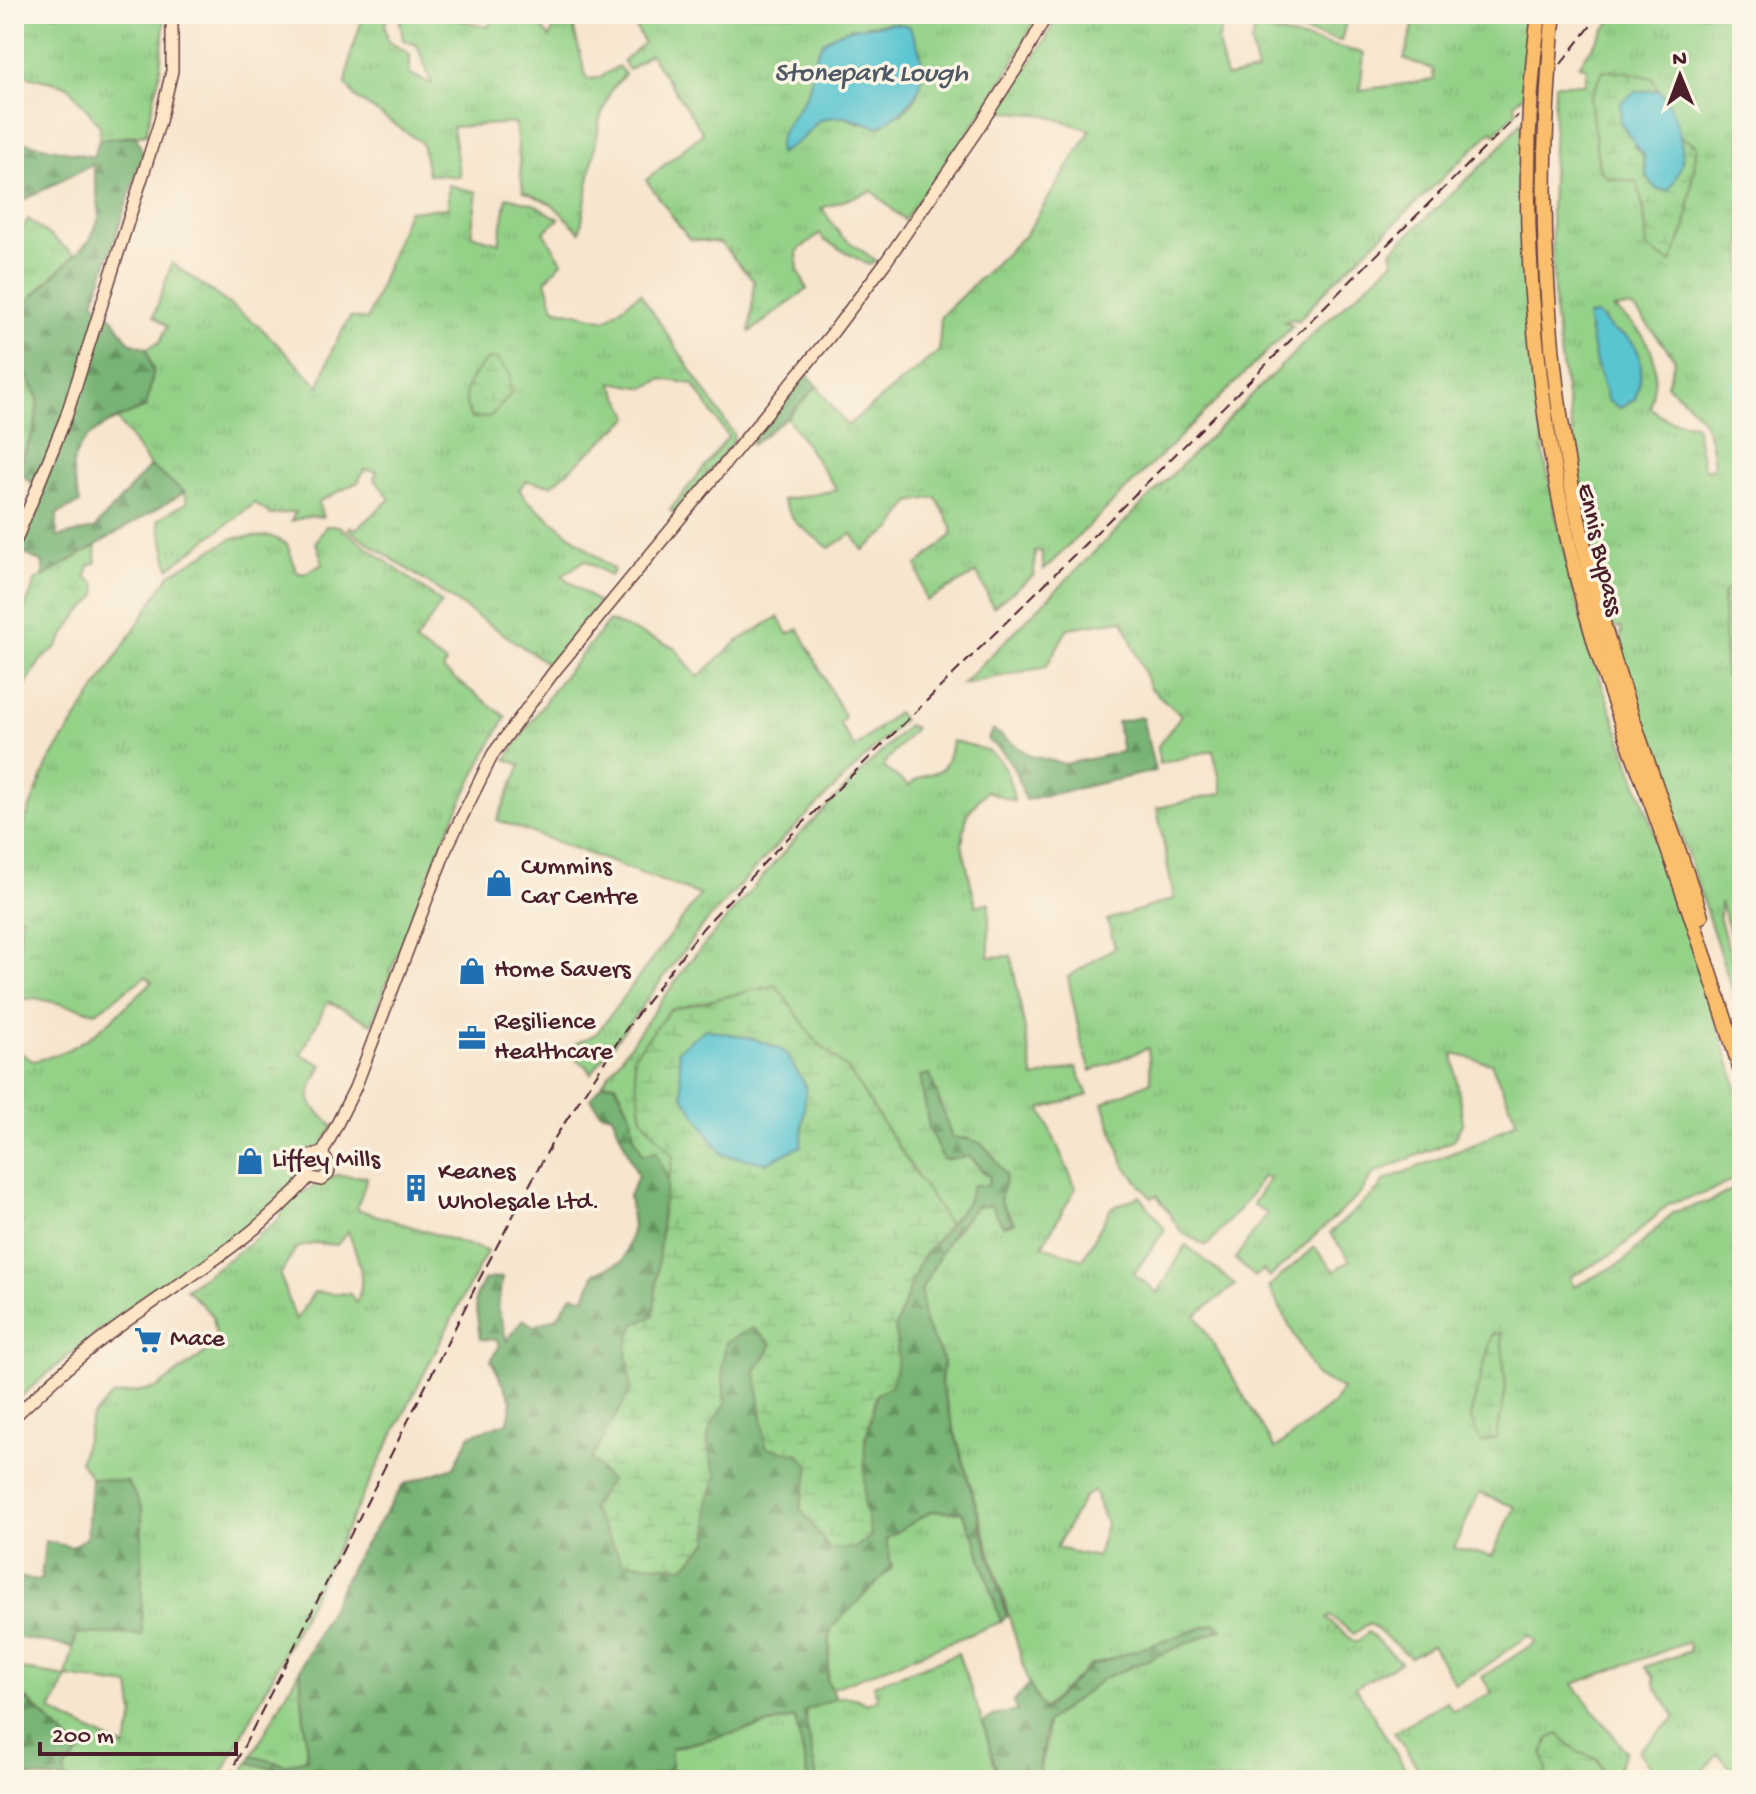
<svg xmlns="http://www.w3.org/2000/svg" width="1756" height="1794" viewBox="0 0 1756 1794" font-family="'Gochi Hand',sans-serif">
<defs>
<pattern id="grass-tufts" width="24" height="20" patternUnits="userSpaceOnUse" patternTransform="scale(2)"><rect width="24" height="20" fill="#94d288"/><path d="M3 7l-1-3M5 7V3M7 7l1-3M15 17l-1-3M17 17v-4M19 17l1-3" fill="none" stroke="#81b476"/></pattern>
<pattern id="forest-firs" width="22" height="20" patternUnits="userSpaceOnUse" patternTransform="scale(2)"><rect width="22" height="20" fill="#77b474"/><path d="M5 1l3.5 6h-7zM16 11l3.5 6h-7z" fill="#64925f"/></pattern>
<pattern id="wetland-marsh" width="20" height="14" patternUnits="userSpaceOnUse" patternTransform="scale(2)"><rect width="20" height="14" fill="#94d288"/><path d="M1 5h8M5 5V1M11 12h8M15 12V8" fill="none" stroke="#81b476"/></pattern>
</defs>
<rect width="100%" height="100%" fill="#fcf5e5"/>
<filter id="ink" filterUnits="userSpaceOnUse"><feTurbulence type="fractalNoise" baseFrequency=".0125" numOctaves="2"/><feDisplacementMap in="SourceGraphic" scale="16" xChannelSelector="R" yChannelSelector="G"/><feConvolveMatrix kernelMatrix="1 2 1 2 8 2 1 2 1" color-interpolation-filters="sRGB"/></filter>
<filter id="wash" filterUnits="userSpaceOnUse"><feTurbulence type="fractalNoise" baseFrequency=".006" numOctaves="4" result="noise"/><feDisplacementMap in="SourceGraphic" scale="32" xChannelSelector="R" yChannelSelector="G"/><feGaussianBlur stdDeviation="1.8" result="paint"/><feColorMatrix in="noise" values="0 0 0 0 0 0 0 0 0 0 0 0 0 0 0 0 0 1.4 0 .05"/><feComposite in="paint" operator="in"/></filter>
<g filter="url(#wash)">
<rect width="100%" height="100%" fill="#f7e5ce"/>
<g fill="url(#grass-tufts)" stroke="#6f785a" stroke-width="2" fill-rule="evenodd">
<path d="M14,14H165L160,72L146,134L99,140L100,126L68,86L14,73Z"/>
<path d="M364,14H388L385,25L388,41L410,54V74L432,84L417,45L403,40L400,21L403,14H436L488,27L493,19L477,14H531L550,38L558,14H578L574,30L587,79L599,78L618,66L625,74L611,90L600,119L580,232L552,204L523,191L515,123L452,127L460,177L428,174L422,143L355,97L346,84L351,54Z"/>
<path d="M629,14H1037C1005,89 952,154 904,220L872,191L822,208L841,236L877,261L869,265L824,240L820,234L797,251L798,270L807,289L750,332L754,281L720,243L689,239L646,180L703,133L650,54L629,70L623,61L644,43ZM894,23L922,73L916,98L902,113L860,123L846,117H833L818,121L803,138L791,119L807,93L867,25Z"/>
<path d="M1058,14H1189L1223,22L1218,42L1226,77L1257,72L1251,43L1255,28L1364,53L1360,90L1434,80L1433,69L1404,59L1413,26L1403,14H1531L1524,95L1514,103L1517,111L1495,134L1492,131L1334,281L1298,321L1293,319L1284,322L1293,326L1044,570L1041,551L1035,552L1034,575L993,607L977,573L926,601L917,565L952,535V527L936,497L910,502L893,528L863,550L852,534L829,548L795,522L782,500L837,490L787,417L817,386L847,426L939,351L941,316L1026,234L1091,130L1045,115L999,111L1046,39Z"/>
<path d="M1300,14H1348L1341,41L1295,30Z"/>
<path d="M1616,14H1733L1731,65H1742V968L1720,902L1719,917L1742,993V1019L1621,654V627L1613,628L1584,509L1555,318L1551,212L1555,84H1585L1587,68L1579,65ZM1628,307L1636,310L1675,359L1667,385C1700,413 1711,422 1714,468L1704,469L1695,424C1677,423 1663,420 1650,407C1661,358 1655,339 1614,309ZM1604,319L1610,329L1620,407L1608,400L1595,359Z"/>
<path d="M1522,121L1521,184L1532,359L1545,461L1558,525L1573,589L1601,682L1674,888L1742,1103V1174L1714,1190L1669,1204L1615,1253L1570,1277L1574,1287L1623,1262L1674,1212L1711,1201L1742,1185V1780L1718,1754L1696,1780H1662L1638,1751L1676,1717L1656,1688L1654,1676L1645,1667L1690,1651L1688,1642L1573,1684L1626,1751L1613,1780H1426L1394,1732L1446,1701L1454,1711L1492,1693L1482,1677L1536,1642L1529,1635L1479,1671L1455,1684L1432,1645L1410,1657L1369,1623L1354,1634L1330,1616L1327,1619L1356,1643L1368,1632L1401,1662L1356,1687L1412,1780H1085L1079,1775L1074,1780H1037L1047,1737V1722L1104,1678L1222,1629L1215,1624L1090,1666L1043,1710L1029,1684L941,1385L943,1360L924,1322L921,1290L949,1238L975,1207L991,1205L1014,1222L1000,1201L1005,1176L967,1138L952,1139L940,1102L929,1128L970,1156L983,1172L990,1177L988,1186L973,1185L966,1204L920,1260L654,1315L663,1206L633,1133L631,1114L616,1083L602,1084L690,961L797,837L908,725L915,728L882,766L909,786C933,762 944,788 952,741C996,750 1006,756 1014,801L986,791L967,814L962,844L976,906L989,902V957L1011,956L1034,1078L1076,1067L1088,1095L1041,1109L1076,1188L1042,1246L1083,1259L1111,1208L1140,1196L1165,1229L1134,1274L1158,1293L1186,1245L1235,1285L1196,1315L1275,1449L1333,1404L1342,1389L1316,1376L1269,1287L1314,1247L1334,1271L1350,1260L1330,1233L1376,1192L1385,1180L1477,1143L1517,1121L1491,1063L1453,1054L1463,1122L1453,1141L1374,1173L1361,1193L1269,1278L1263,1270L1255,1277L1235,1259L1267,1214L1253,1204L1270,1178L1263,1176L1247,1200L1207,1246L1182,1233L1157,1195L1151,1198L1125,1166L1103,1103L1151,1081L1148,1048L1091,1071L1081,1041L1068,977L1115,947L1107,920L1174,899L1157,808L1223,793L1213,750L1159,764L1158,746L1181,715L1150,688L1123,620L1068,628L1046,667L962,684L1317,330L1394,261L1391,251L1494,154ZM1094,1491L1106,1524L1097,1557L1056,1548L1084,1497ZM1479,1493L1515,1507L1492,1556L1454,1548Z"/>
<path d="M448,185L477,192L471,235L499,243L507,197L533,204L559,219L544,232L562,262L546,280L554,308L606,320L640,293L733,433L734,441L675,514L670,510L728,437L693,384L662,379L645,388L611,382L630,417L552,485L526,481L519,489L528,501L614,570L610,576L585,560L562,576L600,604L548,664L348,529L349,526L356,529L390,499L374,478L377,471L364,470L358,482L318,502L323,517L311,516L291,521L296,512L271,515L255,503L169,568L158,519L187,502L185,493L150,466L117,419L146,407L153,374L147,348L160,342L167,326L154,316L172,263L258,325L319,386L333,348L350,317L367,320L408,211L448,208Z"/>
<path d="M28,219L75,255L19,310L16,353L38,399L35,428L14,474V246Z"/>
<path d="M326,526H339L442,603L415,642L446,663L443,670L506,717C450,814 409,918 372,1024L328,1001L301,1054L322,1065C304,1101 304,1099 333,1126L321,1147L305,1151L298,1159C303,1172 301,1181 291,1192C255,1229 209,1252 167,1281C113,1318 63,1359 14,1403V1231L22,1221L14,1214V1049L33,1061C86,1051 113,1017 152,982L146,976L96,1012L35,998L14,1000V960L18,959L21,917L14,918V840H17L48,763L170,574L233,538L270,536L287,544L297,572L303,574L323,564L316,542Z"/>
<path d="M96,546V563L89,565L86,577L96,584L97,595L74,620L57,647L41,660L14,704V634L36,580Z"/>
<path d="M778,617L788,634L799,629L845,718L839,723L855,748L897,712L903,720L773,849L700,929L591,1074L586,1066L562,1050L596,1034L700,895L497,820L521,765L506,759L555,687L609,621L674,647L698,677L738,641Z"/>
<path d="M335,1175L367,1177L357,1209L487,1251C395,1426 311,1605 219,1780H65V1770L80,1752L27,1699L14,1712V1668L66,1677L77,1633L128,1483L91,1478L80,1461L92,1417L112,1396L157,1388L217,1344L213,1316L186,1289L233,1256L279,1219C284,1194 317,1188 335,1175ZM348,1231C357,1255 368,1278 356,1303L350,1294L314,1292L296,1320L280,1275L296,1248L316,1243L337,1245ZM67,1677L130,1686L134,1716L125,1748L51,1711Z"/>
<path d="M932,1511L962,1512L975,1538L1001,1622L831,1689L827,1680L831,1628L855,1603L885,1539Z"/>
<path d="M958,1653L983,1723L999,1780H817L804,1711C825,1702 845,1688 866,1704L878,1699L873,1685Z"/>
<path d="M300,1669L307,1759L285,1765L252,1756Z"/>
<path d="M795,1718L809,1780H639L671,1749Z"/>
<path d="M248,1762L266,1767L309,1773V1780H240Z"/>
</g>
<g fill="url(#forest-firs)" stroke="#606a50" stroke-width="2">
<path d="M136,136L143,154L94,302L113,318L129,342L147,348L153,374L146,407C119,418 77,432 73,465C72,476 77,492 80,503L57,514V537L94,529L150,466L185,492L43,577V563L18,550L41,490L17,471L35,428L38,399L16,353L19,310L90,240L100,216L93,164L14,205V140L93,157L99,140Z"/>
<path d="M807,373L817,386L787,417L752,445L750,443Z"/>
<path d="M1142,717L1155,771L1025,800C1018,774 1011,756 988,740L993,730L1031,756L1065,764L1122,752L1117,722Z"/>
<path d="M930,1074L952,1138C985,1137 989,1150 1006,1176L1000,1201L1014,1223L1003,1226L991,1205L975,1207L949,1238L921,1290L924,1322L943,1360L941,1385L1007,1616L1001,1622L975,1538L962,1512L932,1511L886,1539L892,1568L831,1628L827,1680L836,1698L804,1711L817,1780H809L795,1718L671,1748V1769L639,1780H309L308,1773L266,1767L249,1762L252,1756L285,1765L307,1759L300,1669L355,1559L404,1484L454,1467L470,1435L508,1422L512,1401L491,1360L499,1347L497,1340L480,1339L475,1299L484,1280L502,1277L498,1308L507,1341L523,1319L534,1326L557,1317L572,1295L585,1297L595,1273L623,1261L633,1227L629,1196L638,1176L612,1115L600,1112L591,1098L602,1084L615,1083L631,1114L633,1133L643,1155L656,1151L669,1182L663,1206L654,1315L627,1348L632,1390L592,1458L611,1481L591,1508L623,1561L654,1564L709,1541L708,1502L717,1476C703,1445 704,1431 725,1405L722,1365L726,1341L753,1328L772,1344L799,1454L871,1536L864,1504L865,1441L877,1394L898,1357L895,1328L920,1260L966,1204L973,1185L988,1186L990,1177L970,1156L943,1160L929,1128L920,1076Z"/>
<path d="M91,1478L128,1482L142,1509V1635L77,1633L73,1647L14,1637V1577L41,1580L45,1541L72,1547L87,1537Z"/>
<path d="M1216,1623L1222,1629L1104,1678L1047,1722L1037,1780H999L983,1723L993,1716L1017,1711L1013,1703L1029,1684L1044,1710L1090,1666Z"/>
<path d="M26,1699L80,1751L65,1770V1780L26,1776L23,1768L14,1770V1712Z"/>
</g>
<g fill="url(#wetland-marsh)" stroke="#6f785a" stroke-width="2">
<path d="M1603,71L1627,72L1653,78L1658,90L1635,92V146L1643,156L1646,174L1682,164L1681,137L1697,145L1686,226L1671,263L1647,248L1644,210L1637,182L1608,178L1599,168L1590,99Z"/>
<path d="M488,359H497L510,374V395L491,416L471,419C459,390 467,380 488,359Z"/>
<path d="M1742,572V705L1725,675L1723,594Z"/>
<path d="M776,985L816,1041L849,1071L949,1225L920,1260L895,1328L898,1357L892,1385L877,1394L865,1441L864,1504L871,1536L855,1548H829L800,1508L810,1467L799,1454L766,1447L756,1372L772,1344L753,1328L726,1342L722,1365L725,1405C704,1431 703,1445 717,1476L708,1502L709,1541L684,1567L623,1562L591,1508L610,1481L591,1459L631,1390L627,1348L634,1325L654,1315L663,1206L673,1156L642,1118L633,1057L670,1010Z"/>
<path d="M1501,1333L1506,1390L1496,1438L1481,1443L1470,1417L1492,1335Z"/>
<path d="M1559,1734L1577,1752L1598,1759L1602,1772L1594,1780H1544L1547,1772L1543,1754L1549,1738Z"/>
</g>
<g fill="#58c5d1" stroke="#51727e" stroke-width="2">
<path d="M893,23L909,26C934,72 924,101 879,127L846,117H833L818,121L803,138L779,154C774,132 799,112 807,93C814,77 812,51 826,40C846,25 871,27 893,23Z"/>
<path d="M1658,90C1673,100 1684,143 1682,161C1681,171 1673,182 1669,191L1656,189L1646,174L1643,155L1620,122L1621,102L1635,92Z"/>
<path d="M1597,315C1604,319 1605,324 1611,329C1615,333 1623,334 1628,338C1647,354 1641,379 1635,399L1620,408L1608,401L1595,359L1587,316Z"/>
<path d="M705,1029L755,1039L784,1051L806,1086L801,1146L766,1163L722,1154L683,1096L678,1050Z"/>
</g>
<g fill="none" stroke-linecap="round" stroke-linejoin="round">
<path stroke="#58c5d1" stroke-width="2" d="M1732,383L1737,426L1742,437"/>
</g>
</g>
<g filter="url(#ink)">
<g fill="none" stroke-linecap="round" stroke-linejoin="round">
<g stroke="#643d43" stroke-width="14">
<g id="secondary">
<path d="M14,545L66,417L160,121L172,71V14"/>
<path d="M322,1154L355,1088L446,849L493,754L553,673L830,336L885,263L975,133L1025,55L1047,14"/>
<path d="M309,1177L321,1180L328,1174L330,1165L322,1154"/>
<path d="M309,1177L304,1168C305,1158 311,1153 322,1154"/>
<path d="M14,1417C48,1385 83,1352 121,1325C186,1278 255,1238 309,1177"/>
</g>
</g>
<g stroke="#643d43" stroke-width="17">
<g id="highway">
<path d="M1539,14C1511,216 1538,455 1597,650C1614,706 1636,761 1656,816C1687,901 1716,988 1742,1075"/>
<path d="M1554,14C1550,44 1549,74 1547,105C1538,265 1554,425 1592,581C1620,695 1664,805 1701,916"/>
</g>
</g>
<use href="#secondary" stroke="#fde5c5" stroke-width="11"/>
<use href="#highway" stroke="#fabe6d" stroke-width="14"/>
<g stroke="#4a1f2b" stroke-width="2" stroke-dasharray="12 6" stroke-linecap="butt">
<path d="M1561,64L1600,14"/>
<path d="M227,1780L480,1278L554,1139L624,1032L672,968L703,928L775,851L1518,115"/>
</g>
</g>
</g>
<defs>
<g id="shop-bare" transform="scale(2.16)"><path d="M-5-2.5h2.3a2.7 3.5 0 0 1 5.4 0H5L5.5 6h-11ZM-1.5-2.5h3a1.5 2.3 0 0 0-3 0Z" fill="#1f6fb2" stroke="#fcf5e5" stroke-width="2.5" paint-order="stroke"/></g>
<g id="office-bare" transform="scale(2.16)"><path d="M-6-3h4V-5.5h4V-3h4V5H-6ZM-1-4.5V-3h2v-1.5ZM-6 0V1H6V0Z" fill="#1f6fb2" stroke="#fcf5e5" stroke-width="2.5" paint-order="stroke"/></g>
<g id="building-bare" transform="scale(2.16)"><path d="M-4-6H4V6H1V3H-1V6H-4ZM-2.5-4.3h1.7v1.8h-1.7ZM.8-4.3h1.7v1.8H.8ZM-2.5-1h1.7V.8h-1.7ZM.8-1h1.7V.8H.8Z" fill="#1f6fb2" stroke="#fcf5e5" stroke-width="2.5" paint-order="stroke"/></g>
<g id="supermarket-bare" transform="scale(2.16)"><path d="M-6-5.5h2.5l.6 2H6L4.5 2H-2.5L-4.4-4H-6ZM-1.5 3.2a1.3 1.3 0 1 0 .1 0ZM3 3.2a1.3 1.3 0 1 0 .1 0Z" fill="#1f6fb2" stroke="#fcf5e5" stroke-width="2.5" paint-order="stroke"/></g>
</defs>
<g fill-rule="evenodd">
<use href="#shop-bare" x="499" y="883"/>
<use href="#shop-bare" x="472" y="971"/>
<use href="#office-bare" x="472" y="1038"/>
<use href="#shop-bare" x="250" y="1161"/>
<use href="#building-bare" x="416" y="1188"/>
<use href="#supermarket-bare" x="148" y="1340"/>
</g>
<g text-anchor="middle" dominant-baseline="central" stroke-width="7" stroke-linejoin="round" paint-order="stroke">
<g font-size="26" fill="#4a1f2b" stroke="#fcf5e5">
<text transform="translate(1598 550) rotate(77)">Ennis Bypass</text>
</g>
<g font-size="26" fill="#4a1f2b" stroke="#fcf5e5" text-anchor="start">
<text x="521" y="868">Cummins<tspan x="521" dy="30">Car Centre</tspan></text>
<text x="494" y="971">Home Savers</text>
<text x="494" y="1023">Resilience<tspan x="494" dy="30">Healthcare</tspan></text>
<text x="272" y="1161">Liffey Mills</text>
<text x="438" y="1173">Keanes<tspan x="438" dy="30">Wholesale Ltd.</tspan></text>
<text x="170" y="1340">Mace</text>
</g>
<g font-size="28" font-style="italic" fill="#4f5965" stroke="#fcf5e5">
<text x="871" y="74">Stonepark Lough</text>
</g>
</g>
<rect width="1756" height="1794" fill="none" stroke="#fcf5e5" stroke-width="48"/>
<g transform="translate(1680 76) rotate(359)" stroke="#fcf5e5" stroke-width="6" paint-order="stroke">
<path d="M0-6L14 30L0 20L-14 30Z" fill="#4a1f2b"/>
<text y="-12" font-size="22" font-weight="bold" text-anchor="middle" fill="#4a1f2b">N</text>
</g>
<path d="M40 1742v12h196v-12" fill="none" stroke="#4a1f2b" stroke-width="4"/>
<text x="52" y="1742" font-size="24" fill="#4a1f2b" stroke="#fcf5e5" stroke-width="6" paint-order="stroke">200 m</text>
</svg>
